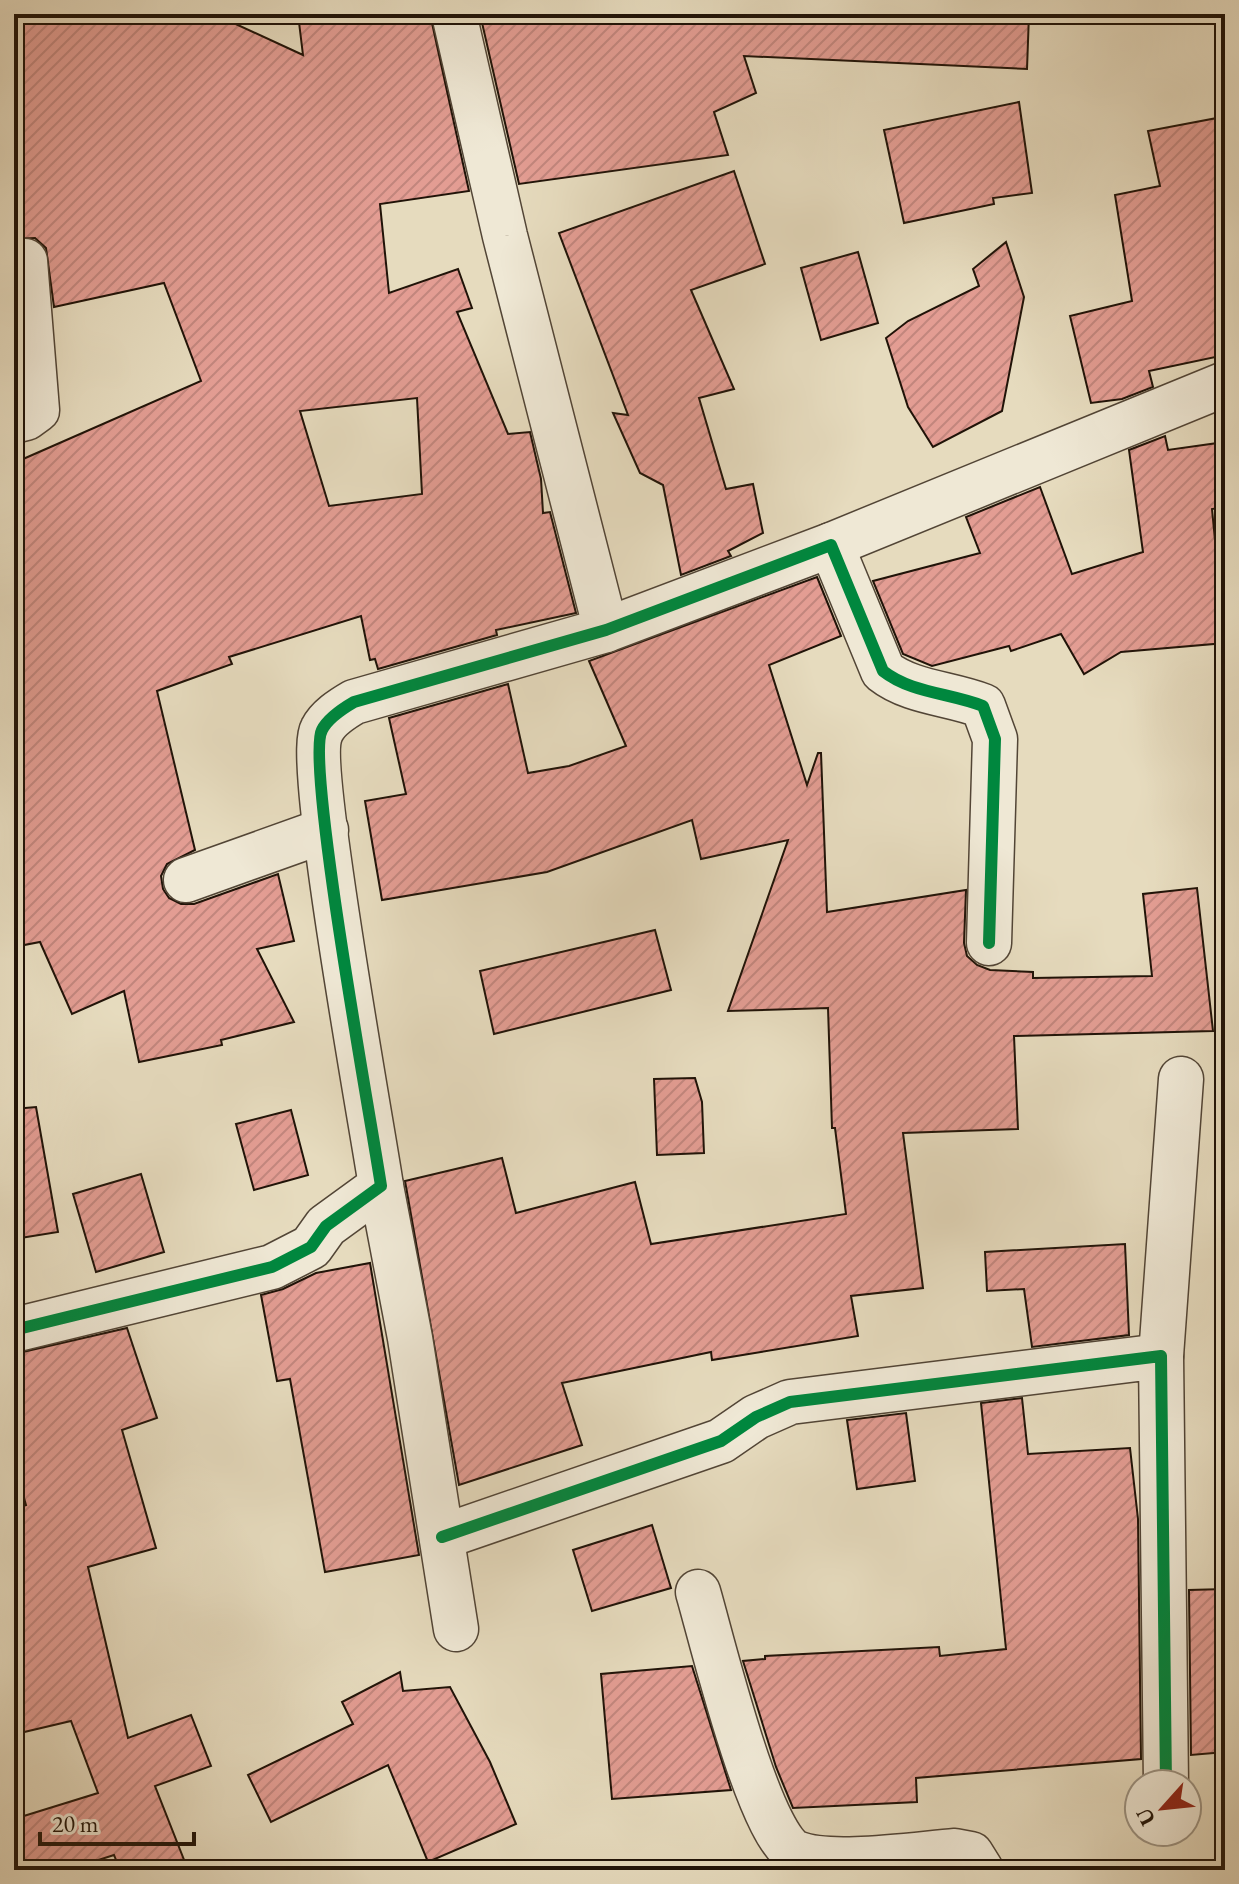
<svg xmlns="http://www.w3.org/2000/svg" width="1239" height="1884" viewBox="0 0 1239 1884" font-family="'EB Garamond',serif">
<defs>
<pattern id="building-hatch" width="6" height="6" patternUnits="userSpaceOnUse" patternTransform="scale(2)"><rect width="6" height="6" fill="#e39d93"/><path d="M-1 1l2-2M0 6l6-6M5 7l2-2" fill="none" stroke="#c2867d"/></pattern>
</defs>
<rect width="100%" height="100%" fill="#e6dbbe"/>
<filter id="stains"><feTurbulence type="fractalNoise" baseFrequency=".0025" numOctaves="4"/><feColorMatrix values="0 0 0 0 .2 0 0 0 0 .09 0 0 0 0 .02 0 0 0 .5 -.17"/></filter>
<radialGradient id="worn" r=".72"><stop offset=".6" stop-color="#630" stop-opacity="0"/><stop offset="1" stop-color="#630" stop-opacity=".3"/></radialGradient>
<g fill="url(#building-hatch)" stroke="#201308" stroke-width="2" fill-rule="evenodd">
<path d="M14,14H214L303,55L298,14H430L469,191L380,204L389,293L458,269L472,308L457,312L508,434L530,432L541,479L543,513L550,512L576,613L496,630L497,635L378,669L375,659L370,660L361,616L229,657L232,664L157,691L195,850L167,864L161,876L163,889L169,898L181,904H194L278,874L294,941L257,949L294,1022L221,1040L222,1045L139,1062L124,991L72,1014L40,942L14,947V463L201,381L164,283L54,307L46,248L35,238L14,239ZM417,398L422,494L329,506L300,411Z"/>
<path d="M480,14H1029L1027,69L744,56L756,93L714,112L728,155L519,184Z"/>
<path d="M1019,102L1032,193L993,198L994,204L904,223L884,130Z"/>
<path d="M1217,118L1225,158V355L1149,371L1153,387L1122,399L1091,403L1070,316L1132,301L1115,195L1160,186L1148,131Z"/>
<path d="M734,171L765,264L691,290L734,389L699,398L726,489L753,484L763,533L728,551L731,556L681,575L663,485L640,473L613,413L628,415L559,233Z"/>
<path d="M1006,242L1024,297L1002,411L933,447L908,407L886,338L908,321L979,286L973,269Z"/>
<path d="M858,252L878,323L821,340L801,268Z"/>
<path d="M1165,436L1168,450L1225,442V507L1212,509L1225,643L1121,652L1084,674L1061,634L1011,651L1009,646L932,666L903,654L873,581L980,553L966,517L1040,487L1072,574L1143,552L1129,450Z"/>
<path d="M817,577L841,636L769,665L807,785L818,753H821L827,912L966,890L964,943L967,956L977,965L990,970L1033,972V978L1152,976L1143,894L1197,888L1213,1031L1014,1036L1018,1129L903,1133L923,1288L851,1296L858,1336L712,1360L711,1352L562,1383L582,1445L459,1485L405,1181L502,1158L516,1213L635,1182L651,1244L846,1214L835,1128H832L828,1008L728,1011L788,840L701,859L692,820L547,872L382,900L365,801L406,794L389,718L508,684L528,773L569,766L626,746L589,661Z"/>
<path d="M655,930L671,990L494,1034L480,971Z"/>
<path d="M695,1078L702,1102L704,1153L657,1155L654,1079Z"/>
<path d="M36,1107L58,1232L14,1239V1109Z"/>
<path d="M291,1110L308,1175L254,1190L236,1124Z"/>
<path d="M141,1174L164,1252L96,1272L73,1194Z"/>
<path d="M1125,1244L1129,1335L1032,1347L1024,1289L987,1291L985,1252Z"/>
<path d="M370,1263L419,1555L325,1572L290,1379L277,1381L261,1295L283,1289L316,1273Z"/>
<path d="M127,1328L157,1418L122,1430L156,1548L88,1567L128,1738L191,1715L211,1766L155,1786L188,1870H120L114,1855L67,1870H14V1819L98,1793L71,1721L20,1733L14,1709V1509L26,1505L14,1462V1354Z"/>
<path d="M1022,1398L1028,1454L1130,1448L1138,1519L1141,1759L916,1778L917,1802L793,1808L776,1767L743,1661L765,1659V1656L939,1647L940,1656L1006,1649L981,1403Z"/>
<path d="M906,1413L915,1481L857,1489L847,1420Z"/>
<path d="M652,1525L671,1588L592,1611L573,1550Z"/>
<path d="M1225,1589V1752L1191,1755L1189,1590Z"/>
<path d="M692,1666L731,1790L612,1799L601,1674Z"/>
<path d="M400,1672L403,1691L450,1687L490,1762L516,1824L428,1862L388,1765L271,1822L248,1775L353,1724L342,1702Z"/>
</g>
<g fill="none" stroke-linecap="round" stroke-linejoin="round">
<g stroke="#524536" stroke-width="47">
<g id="minor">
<path d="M454,14L505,236L606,630"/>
<path d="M14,421L26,418L37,410L25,261"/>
<path d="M831,545L1225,384"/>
<path d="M186,880L326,830"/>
<path d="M381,1186L410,1338L456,1629"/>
<path d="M14,1330L272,1267L311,1247L326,1226L381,1186C372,1125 305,761 322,730C328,718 342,709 354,702L606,630L831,545L883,671C911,693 950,693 983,706L995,739L989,943"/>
<path d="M1161,1356L1181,1079"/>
<path d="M442,1537L721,1441L756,1417L790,1402L1161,1356L1166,1784"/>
<path d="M698,1592C711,1636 759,1838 796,1853C829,1867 916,1854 955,1851L971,1854L981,1870"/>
</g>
</g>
<use href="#minor" stroke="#efe8d5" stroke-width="44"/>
<g stroke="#efe8d5" stroke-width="17">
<g id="cycleway">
<path d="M14,1330L272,1267L311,1247L326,1226L381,1186C372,1125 305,761 322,730C328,718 342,709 354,702L606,630L831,545L883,671C911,693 950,693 983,706L995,739L989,943"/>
<path d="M442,1537L721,1441L756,1417L790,1402L1161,1356L1166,1784"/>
</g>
</g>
<use href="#cycleway" stroke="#00873e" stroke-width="12"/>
</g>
<rect width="1239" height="1884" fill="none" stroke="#e6dbbe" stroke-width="48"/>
<rect x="16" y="16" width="1207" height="1852" fill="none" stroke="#201308" stroke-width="4"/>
<rect x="24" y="24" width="1191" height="1836" fill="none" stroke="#201308" stroke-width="2"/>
<g transform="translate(1163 1808) rotate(243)"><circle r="38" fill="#efe8d5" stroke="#9c9383" stroke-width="2"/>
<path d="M0-6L14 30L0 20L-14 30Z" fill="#8f2418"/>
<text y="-12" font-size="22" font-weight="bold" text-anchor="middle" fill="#201308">U</text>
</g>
<path d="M40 1832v12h154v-12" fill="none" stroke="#201308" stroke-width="4"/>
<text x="52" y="1832" font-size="24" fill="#201308" stroke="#efe8d5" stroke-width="6" paint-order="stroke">20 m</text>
<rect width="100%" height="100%" filter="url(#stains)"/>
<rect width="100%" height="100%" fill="url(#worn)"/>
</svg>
